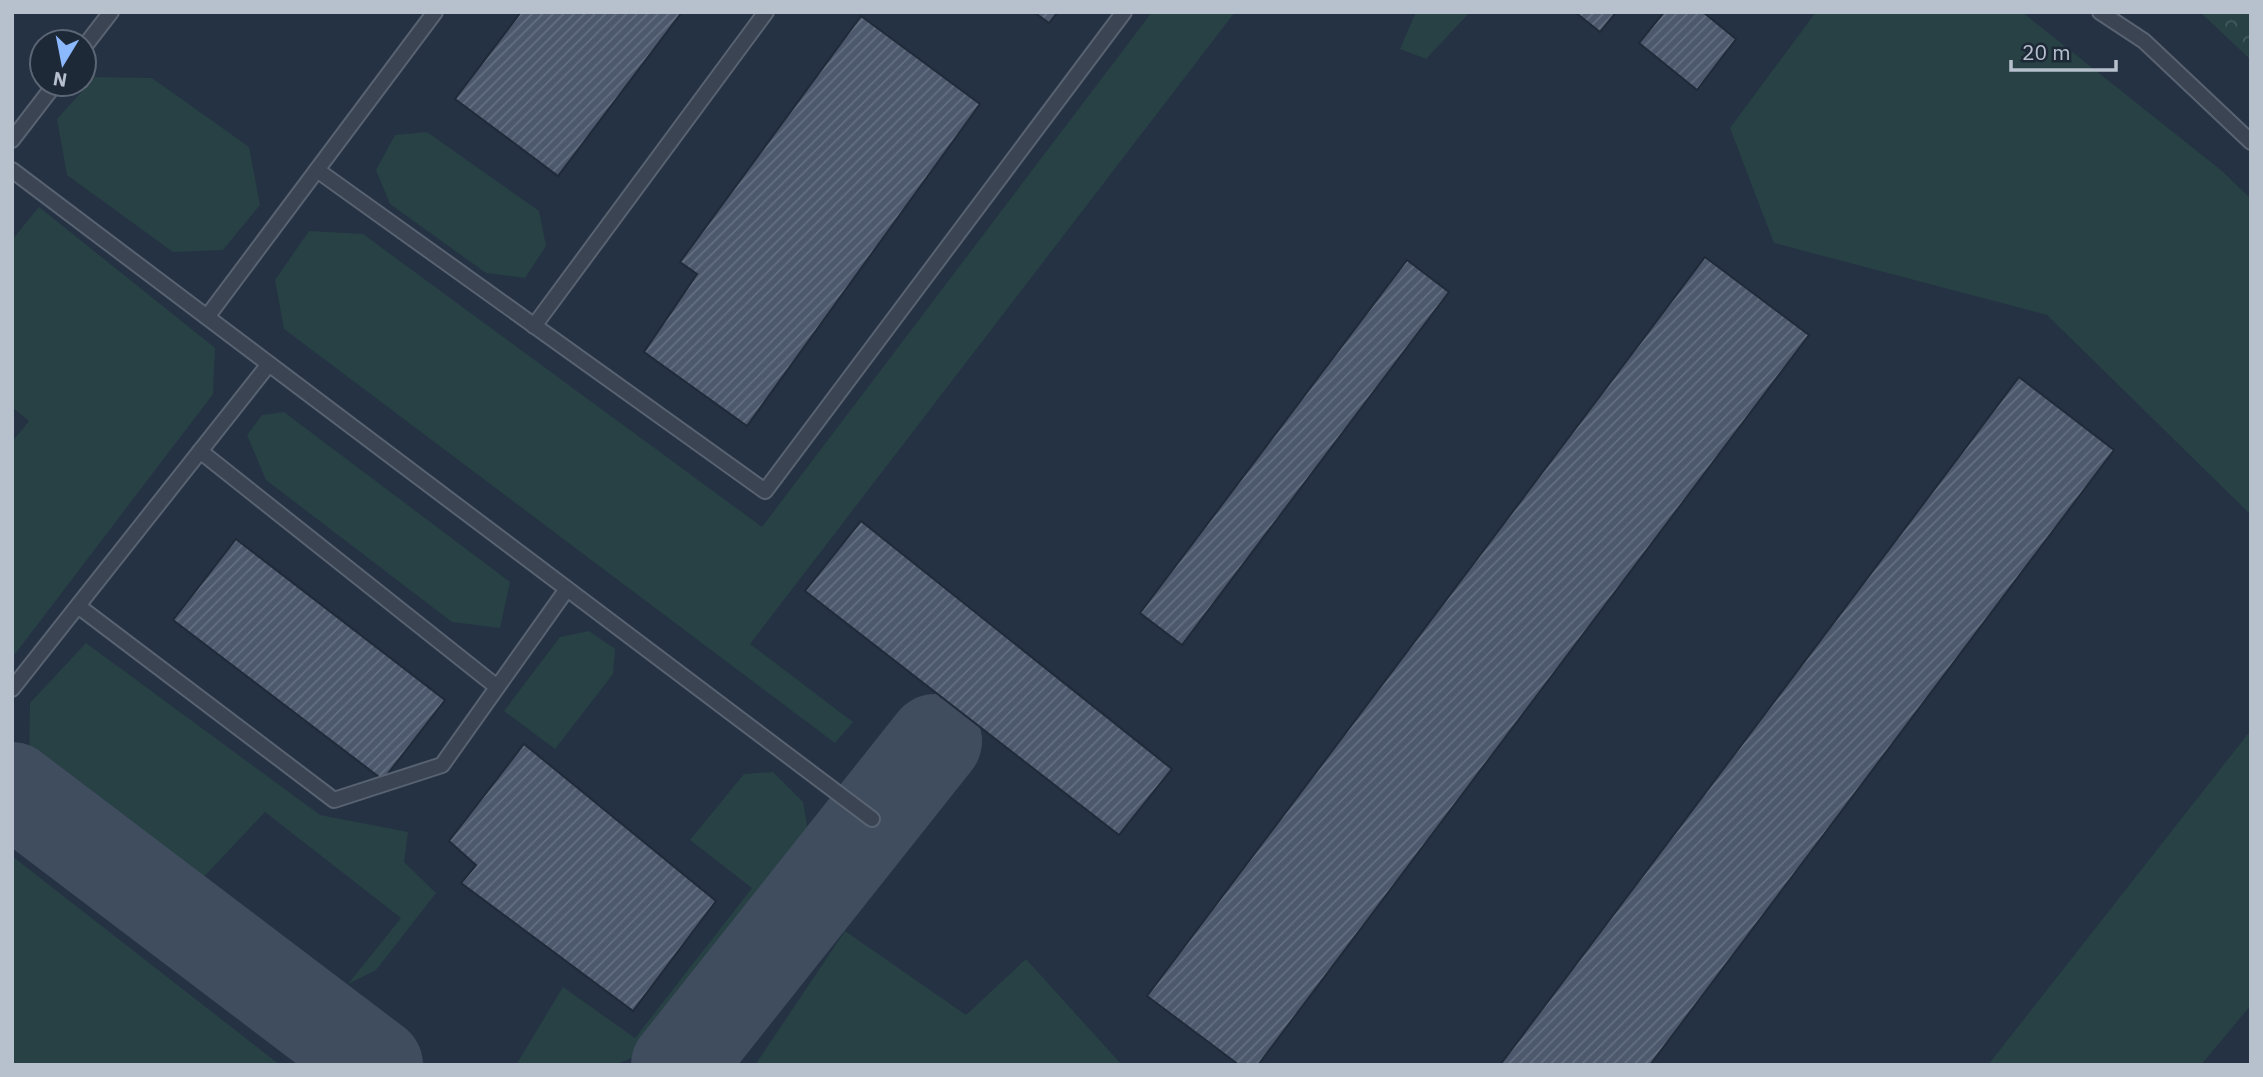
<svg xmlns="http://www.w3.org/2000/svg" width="2263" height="1077" viewBox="0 0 2263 1077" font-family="'IBM Plex Sans',sans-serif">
<defs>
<pattern id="forest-crowns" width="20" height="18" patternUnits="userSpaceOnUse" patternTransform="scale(1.75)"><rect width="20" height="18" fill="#274144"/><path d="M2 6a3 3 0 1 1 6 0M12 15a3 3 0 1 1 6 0" fill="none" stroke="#445b5e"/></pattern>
<pattern id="building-hatch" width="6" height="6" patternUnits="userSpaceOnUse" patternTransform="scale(1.75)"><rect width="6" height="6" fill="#4c596d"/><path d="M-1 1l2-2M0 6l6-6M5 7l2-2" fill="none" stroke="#646f81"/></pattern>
</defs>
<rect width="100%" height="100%" fill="#253244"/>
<g fill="#274144">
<path d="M1152,12H1235L750,644L853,722L835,743L284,329L275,280L309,231L363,234L762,527Z"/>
<path d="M1416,12H1470L1426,59L1400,49Z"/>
<path d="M1816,12H2022L2222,171L2251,199V515L2047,315L1774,243L1730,128Z"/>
<path d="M95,77L152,78L249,147L260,205L223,250L173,252L67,175L57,119Z"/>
<path d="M427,132L539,211L546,246L525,278L486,273L390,204L376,170L395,135Z"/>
<path d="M39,207L215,348L213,394L12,658V442L29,421L12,407V240Z"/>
<path d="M284,412L510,582L500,628L452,622L266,480L247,435L262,415Z"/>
<path d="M589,631L615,649L613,674L555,749L504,711L560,637Z"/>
<path d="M86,643L320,815L408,832L404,862L436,893L376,970L348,984L401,918L265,812L200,881L29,762L30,703Z"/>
<path d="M2251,730V1005L2201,1065H1988Z"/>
<path d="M773,772L803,802L811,848L650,1050L615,1065H516L563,987L635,1038L752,888L690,840L744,774Z"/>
<path d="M12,856L280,1065H12Z"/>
<path d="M845,931L966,1015L1026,959L1122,1065H755Z"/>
</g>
<path fill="url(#forest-crowns)" d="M2200,12H2251V60Z"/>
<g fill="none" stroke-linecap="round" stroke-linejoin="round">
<g stroke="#404d5f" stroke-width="94">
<path d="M12,789L376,1065"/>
<path d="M678,1065L935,741"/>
</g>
</g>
<g fill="url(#building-hatch)" stroke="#202b3a" stroke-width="2">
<path d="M521,12H682L558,176L455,99Z"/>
<path d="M1034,12H1058L1049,23Z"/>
<path d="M1575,12H1616L1600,32Z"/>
<path d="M1664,12H1703L1736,39L1697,90L1639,43Z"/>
<path d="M861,16L980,104L747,426L644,352L697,274L680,262Z"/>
<path d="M1705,257L1809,335L1258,1065H1239L1147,996Z"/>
<path d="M1407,260L1449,292L1182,645L1140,613Z"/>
<path d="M2019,377L2114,450L1650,1065H1500Z"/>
<path d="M861,521L1172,769L1119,835L805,591Z"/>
<path d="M236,539L445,700L383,780L173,620Z"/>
<path d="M524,744L716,901L633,1011L461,883L476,865L449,841Z"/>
</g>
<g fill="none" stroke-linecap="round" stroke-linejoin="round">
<g stroke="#586270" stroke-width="18">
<g id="lane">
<path d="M2100,12L2144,41L2251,142"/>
<path d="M84,47L111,12"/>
<path d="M12,140L55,84"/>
<path d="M12,170L872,819"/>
<path d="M317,170L765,491L1124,12"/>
<path d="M207,317L435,12"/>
<path d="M534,326L766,12"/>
<path d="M200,451L497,687"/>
<path d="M78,606L334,800L442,765L567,589"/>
<path d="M12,689L269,364"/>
</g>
</g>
<use href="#lane" stroke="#3a4453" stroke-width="14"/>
</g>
<rect width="2263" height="1077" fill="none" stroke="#b7c0cd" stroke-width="28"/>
<g transform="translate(63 63) rotate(190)"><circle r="33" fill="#1e2938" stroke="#5b6574" stroke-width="2"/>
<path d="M0-5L12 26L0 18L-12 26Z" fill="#8cb8fd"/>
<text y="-10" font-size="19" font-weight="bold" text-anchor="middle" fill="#b7c0cd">N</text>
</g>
<path d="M2011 60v10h105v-10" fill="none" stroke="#b7c0cd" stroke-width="3.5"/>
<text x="2022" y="60" font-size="21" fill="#b7c0cd" stroke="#1e2938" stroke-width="5" paint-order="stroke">20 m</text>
</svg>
